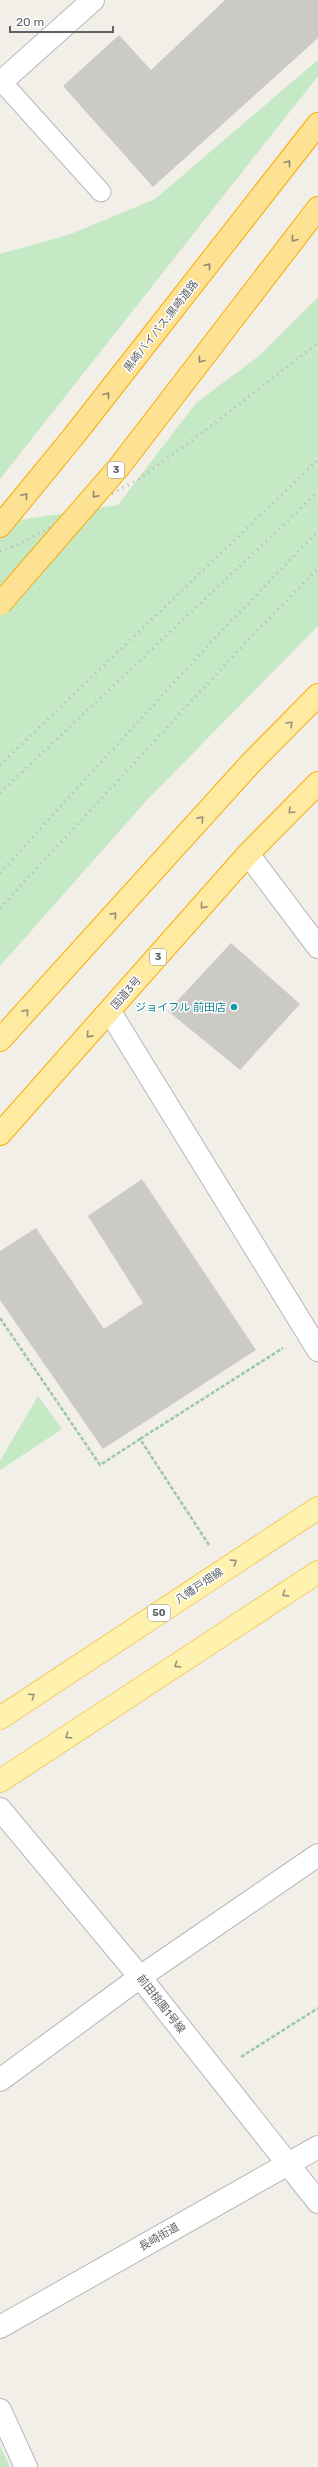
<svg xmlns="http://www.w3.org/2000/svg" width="318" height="2467" viewBox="0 0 318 2467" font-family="Rubik,'Noto Sans JP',sans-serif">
<rect width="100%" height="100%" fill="#f1efe8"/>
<g fill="#c5e8c5">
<path d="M318,60V76L0,479V254L71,234L155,199Z"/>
<path d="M318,297V626L146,801L0,966V523L118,505L196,403L259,356Z"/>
<path d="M38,1396L62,1429L0,1470V1461Z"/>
<path d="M0,2446L10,2467H0Z"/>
</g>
<g fill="#cccac5">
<path d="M225,0H318V38L153,187L63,86L119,35L151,70Z"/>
<path d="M231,943L300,1004L240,1070L168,1011Z"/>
<path d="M142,1179L256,1350L103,1449L0,1300V1251L36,1228L104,1329L143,1303L88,1216Z"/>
</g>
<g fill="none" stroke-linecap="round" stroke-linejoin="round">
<g stroke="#b5b8bc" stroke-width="21">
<path id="service" d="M2,82L101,192"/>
</g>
<g stroke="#b5b8bc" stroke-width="24">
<g id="minor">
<path d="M248,854L318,947"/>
<path d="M110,1012L318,1350"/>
<path d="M0,2080L140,1977L318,1855"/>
<path d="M0,2327L318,2147"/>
<path d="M0,2410L26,2467"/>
</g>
</g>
<g stroke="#b5b8bc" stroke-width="24">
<g id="tertiary">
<path d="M0,83L93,0"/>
<path d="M0,1809L140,1977L318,2202"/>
</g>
</g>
<g stroke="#f2c960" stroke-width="24">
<g id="primary">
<path d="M0,1718L318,1508"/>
<path d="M0,1781L318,1572"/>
</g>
</g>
<g stroke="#f9ab00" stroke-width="24">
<g id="trunk">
<path d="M0,1040L250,764L318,695"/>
<path d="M0,1134L248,854L318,783"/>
</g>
</g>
<g stroke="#f9ab00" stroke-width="24">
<g id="motorway">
<path d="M225,329L318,208"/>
<path d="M0,526L73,437L318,124"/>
</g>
</g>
<g stroke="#9cc7a9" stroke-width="2.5" stroke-dasharray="4 2" stroke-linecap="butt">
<path d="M0,1318L100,1465L140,1439L209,1545"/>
<path d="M140,1439L283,1348"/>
<path d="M241,2057L318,2008"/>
</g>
<use href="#service" stroke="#fff" stroke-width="19"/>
<use href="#minor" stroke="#fff" stroke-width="22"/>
<use href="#tertiary" stroke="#fff" stroke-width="22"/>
<use href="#primary" stroke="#fff2af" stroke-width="22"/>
<use href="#trunk" stroke="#feeaa1" stroke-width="22"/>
<use href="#motorway" stroke="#fde293" stroke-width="22"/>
<g stroke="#b6b7b8" stroke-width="3" stroke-dasharray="1 5" stroke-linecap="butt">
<path d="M0,551L17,545L139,479L194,439L318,343"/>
<path d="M0,765L318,460"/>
<path d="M0,793L318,492"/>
<path d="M0,873L211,642L318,531"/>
<path d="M0,908L248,640L318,568"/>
</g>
<g stroke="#f9ab00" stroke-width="24" stroke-linecap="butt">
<path id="motorway-bridge" d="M0,604L119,467L225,329"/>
</g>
<use href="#motorway-bridge" stroke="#fde293" stroke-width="22"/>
</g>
<defs><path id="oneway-chevron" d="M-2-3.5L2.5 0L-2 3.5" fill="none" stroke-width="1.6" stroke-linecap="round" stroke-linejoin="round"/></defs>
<g stroke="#8e8975">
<use href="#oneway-chevron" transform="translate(288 163) rotate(-52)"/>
<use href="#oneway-chevron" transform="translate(294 239) rotate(127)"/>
<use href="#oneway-chevron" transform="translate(208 266) rotate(-52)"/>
<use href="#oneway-chevron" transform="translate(201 360) rotate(128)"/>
<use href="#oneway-chevron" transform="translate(107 395) rotate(-52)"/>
<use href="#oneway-chevron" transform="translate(95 495) rotate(131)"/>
<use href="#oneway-chevron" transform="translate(25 496) rotate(-50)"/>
</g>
<g stroke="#97927c">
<use href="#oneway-chevron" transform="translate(290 724) rotate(-46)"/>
<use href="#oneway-chevron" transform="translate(291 811) rotate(134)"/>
<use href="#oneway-chevron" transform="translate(201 819) rotate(-48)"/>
<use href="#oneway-chevron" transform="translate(203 906) rotate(131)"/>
<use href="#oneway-chevron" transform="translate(114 915) rotate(-48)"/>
<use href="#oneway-chevron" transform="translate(26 1012) rotate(-48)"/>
<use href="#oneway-chevron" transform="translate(89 1035) rotate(132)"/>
</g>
<g stroke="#979581">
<use href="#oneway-chevron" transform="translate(234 1562) rotate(-33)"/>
<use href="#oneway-chevron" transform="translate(285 1594) rotate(147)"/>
<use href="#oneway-chevron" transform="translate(177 1665) rotate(147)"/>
<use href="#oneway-chevron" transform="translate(32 1696) rotate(-34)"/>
<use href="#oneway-chevron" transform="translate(68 1736) rotate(147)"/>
</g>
<circle fill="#0f9aa8" stroke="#fff" stroke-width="1.5" cx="234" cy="1007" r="4"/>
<g text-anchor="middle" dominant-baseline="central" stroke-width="3" stroke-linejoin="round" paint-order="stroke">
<g fill="#fff" stroke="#8f9295" stroke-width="1">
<rect x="108" y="462" width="16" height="16" rx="3"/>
<rect x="150" y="949" width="16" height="16" rx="3"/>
<rect x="148" y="1605" width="22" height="16" rx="3"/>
</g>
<g font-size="10" font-weight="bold" fill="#5f6368">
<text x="116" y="470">3</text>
<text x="158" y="957">3</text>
<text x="159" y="1613">50</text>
</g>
<g font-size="11" fill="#5f6368" stroke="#fff">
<text transform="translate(161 326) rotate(-52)">黒崎バイパス;黒崎道路</text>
<text transform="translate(126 993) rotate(-49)">国道3号</text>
<text transform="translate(199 1586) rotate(-34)">八幡戸畑線</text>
<text transform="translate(161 2004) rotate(52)">前田桃園1号線</text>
<text transform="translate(159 2237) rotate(-30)">長崎街道</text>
</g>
<g font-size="11" fill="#0d838f" stroke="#fff" text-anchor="end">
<text x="226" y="1007">ジョイフル 前田店</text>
</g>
</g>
<path d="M10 26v6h103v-6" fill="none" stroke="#5f6368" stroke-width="2"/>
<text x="16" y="26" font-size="12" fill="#5f6368" stroke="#ffffff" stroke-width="3" paint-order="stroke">20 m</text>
</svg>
